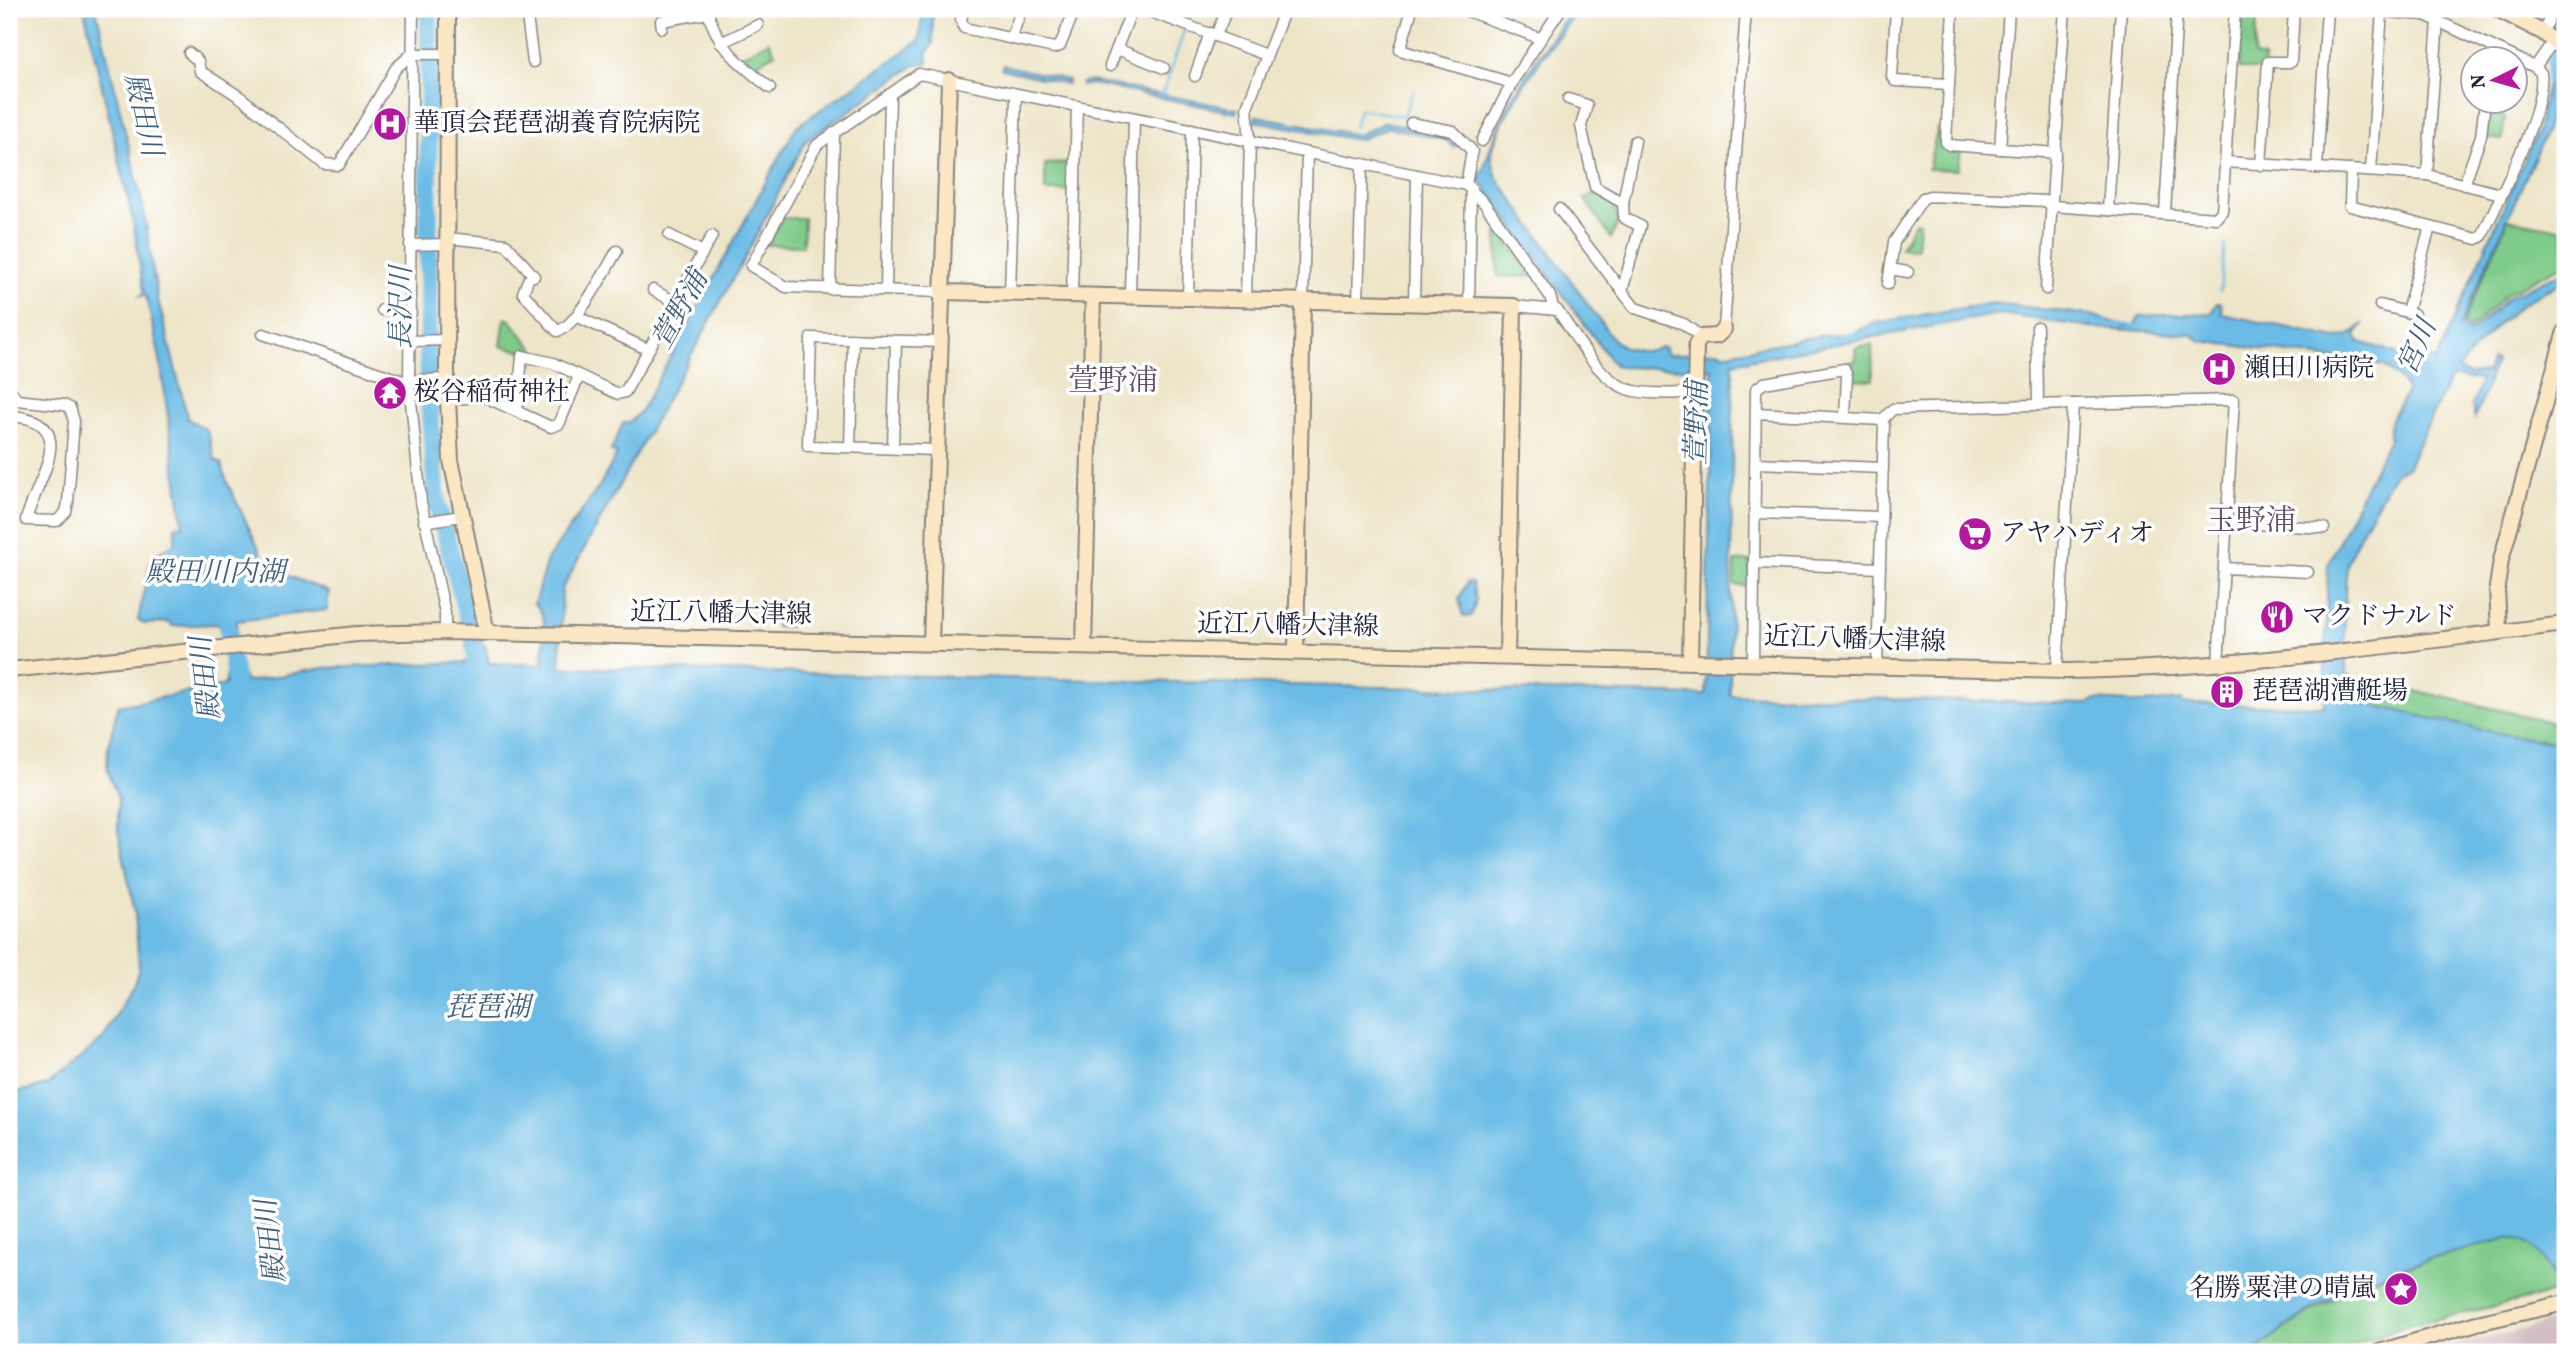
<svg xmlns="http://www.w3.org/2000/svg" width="2574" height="1361" viewBox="0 0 2574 1361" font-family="Vollkorn,'Noto Serif JP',serif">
<rect width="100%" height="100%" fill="#fff"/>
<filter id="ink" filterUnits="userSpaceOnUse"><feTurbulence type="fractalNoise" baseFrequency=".0143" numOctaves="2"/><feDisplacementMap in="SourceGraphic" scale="14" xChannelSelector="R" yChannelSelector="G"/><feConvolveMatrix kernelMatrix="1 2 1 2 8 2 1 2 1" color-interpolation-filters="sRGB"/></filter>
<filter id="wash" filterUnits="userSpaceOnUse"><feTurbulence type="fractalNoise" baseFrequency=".00686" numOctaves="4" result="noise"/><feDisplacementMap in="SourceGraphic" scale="28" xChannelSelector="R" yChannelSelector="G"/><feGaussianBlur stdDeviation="1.57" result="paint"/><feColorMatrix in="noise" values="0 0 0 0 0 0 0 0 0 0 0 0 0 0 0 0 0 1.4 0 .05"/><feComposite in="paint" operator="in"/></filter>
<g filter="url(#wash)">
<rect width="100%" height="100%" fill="#eee5c8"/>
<path fill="#d2bec3" d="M2565,1318V1352H2417L2515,1332Z"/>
<g fill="#7fcb89" stroke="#507662" stroke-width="2">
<path d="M2246,9H2258L2254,56L2264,58V69H2239L2242,12Z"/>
<path d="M769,41L775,53L750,67L741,56Z"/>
<path d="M2487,115L2505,117L2502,140L2486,138Z"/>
<path d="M1938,127L1941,149L1961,150L1958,170L1928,169Z"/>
<path d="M1070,163V191H1045V164Z"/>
<path d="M1595,192L1612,202L1619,221L1611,238L1585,199Z"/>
<path d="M782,218H804L803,246L767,245Z"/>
<path d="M2508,219L2565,230V264L2508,293L2471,328L2462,325Z"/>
<path d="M1915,222H1919L1917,249L1900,248Z"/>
<path d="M1501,233L1531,276L1528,277L1498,276L1497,235Z"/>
<path d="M505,318L510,320L540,356L501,346Z"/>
<path d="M1872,345L1873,380L1851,379V362L1856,360L1855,348Z"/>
<path d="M1735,561H1750V586L1734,585Z"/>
<path d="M777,602H789V627H776Z"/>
<path d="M2346,675H2352V679L2361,683L2426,693L2565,725V744L2501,734L2353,701L2347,692Z"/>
<path d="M2513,1238C2537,1241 2550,1273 2563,1291L2409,1325L2335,1352H2252C2321,1301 2372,1275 2455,1252C2474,1247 2494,1240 2513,1238Z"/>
</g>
<g fill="#6bbce6" stroke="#466f90" stroke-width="2" fill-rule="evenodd">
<path d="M84,9H96L143,206L157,296L188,419L207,430L215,460L221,463L227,482L263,557L286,565V575L329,592L327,610L237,621L236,637L223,638L218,624L172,626L169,622L145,624L138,620L150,563L155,555L175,543V527L183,525L160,359L146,296H140L144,293L133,221Z"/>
<path d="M923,9H933V43L927,54L928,63L915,65L805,142L744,259L562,589L560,667L1706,695L1712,369L1618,367L1612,362L1479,180C1480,173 1483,172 1485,165C1501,107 1536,56 1573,9H1580C1556,37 1493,121 1492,157C1492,164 1495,171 1497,178L1613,339C1624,350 1646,355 1660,347L1665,348L1666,354L1670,355L1717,351L1723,354L1822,335L1850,334L1875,323L1993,303L2091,315L2127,326L2135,325L2140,316L2211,313L2217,303H2221L2222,314L2337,338L2350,335L2364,323L2356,333L2357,341L2419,360L2426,356L2436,361L2537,131L2553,55L2561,60L2546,132L2459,327L2471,332L2510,296L2565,271V281C2511,306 2495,325 2457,369L2468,374L2487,372L2492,359L2496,361L2475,418L2472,406L2481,380L2454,377L2448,382L2407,468L2397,471L2391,479C2377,506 2358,533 2348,562C2343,579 2343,691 2353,701L2501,734L2565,744V1291H2563C2548,1270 2535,1235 2505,1239C2444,1255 2382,1269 2327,1300C2301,1315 2277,1334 2252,1352H9V1094L47,1085L103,1039L134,983L139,968L135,912L118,831V799L107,768L108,748L118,706L225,685L227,672L241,671L246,682L323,668L470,662L466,645H485L489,663L543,665C542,647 551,615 534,604L547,560L600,485L617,454L611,451L623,423L630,422L641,411L796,127L919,41ZM1999,314L2097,328L2190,334L2201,341L2384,366L2402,381L2407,392L2390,421L2389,439L2328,564L2324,706L2182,704V700L2144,703L2094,700L2088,704L1730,695L1733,363Z"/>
<path d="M1003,65L1068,80L1067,84L1002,69Z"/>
<path d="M1092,81L1237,109L1236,113L1092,84L1081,86V83Z"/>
<path d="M1256,116L1358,135L1386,122L1450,135L1458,144L1454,147L1446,140L1388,127L1359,140L1254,121Z"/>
<path d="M1467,582L1472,583L1476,600L1472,615L1467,617L1463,616L1459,599Z"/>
</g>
<path fill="#eee5c8" d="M9,1099V1134L14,1352H9Z"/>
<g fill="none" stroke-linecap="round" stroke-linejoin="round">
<g stroke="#6bbce6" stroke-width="2.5">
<path d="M1188,22L1194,9"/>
<path d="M1162,96L1185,28"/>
<path d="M1354,127L1359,109L1403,116L1414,89"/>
<path d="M2220,291L2225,245"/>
<path d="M2116,323L2134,325"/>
<path d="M1828,338L1855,332"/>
</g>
<g stroke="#6bbce6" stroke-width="18">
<path d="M429,9L428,389L437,503L475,645L476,668"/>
<path d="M2554,79L2558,9"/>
<path d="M228,630L237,692"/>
</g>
</g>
</g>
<g filter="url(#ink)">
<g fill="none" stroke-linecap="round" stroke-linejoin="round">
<g stroke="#888482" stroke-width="13">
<g id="street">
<path d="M413,9L409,381L421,502L445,613V632"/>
<path d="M526,9L533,62"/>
<path d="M707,9C716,46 741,65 770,88"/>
<path d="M964,9L961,19L964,28L1054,48L1060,46L1075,9"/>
<path d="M1143,9L1266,55"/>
<path d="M1412,9L1400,50L1512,83"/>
<path d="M1462,9L1539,38"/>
<path d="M1896,9L1892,77L1895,81L1949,84"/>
<path d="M1953,9L1946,142L1949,145L2056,153"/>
<path d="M2350,9L2425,15L2535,67L2541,73C2546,112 2499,198 2482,236L2477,239L2350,206L2351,170"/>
<path d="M662,28L661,21L708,13"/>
<path d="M2542,32L2548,22L2549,9"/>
<path d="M1216,35L1227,9"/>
<path d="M1011,38L1022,9"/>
<path d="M721,43L758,25"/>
<path d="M1117,49L1164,68"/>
<path d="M189,53L198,61L200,71L240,97L324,164L339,165L396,68L412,54H448"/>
<path d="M1110,66L1132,9"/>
<path d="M2535,67L2554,40"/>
<path d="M1195,76L1210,33"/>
<path d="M1568,99L1587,105L1581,126L1595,187L1623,203"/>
<path d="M1411,123L1453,131L1472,151L1466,185"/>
<path d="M1482,141L1514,79L1561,9"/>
<path d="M2000,149L2009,9"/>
<path d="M2225,162L2427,175L2501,194"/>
<path d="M2261,165L2268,62H2291L2294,9"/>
<path d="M2317,168L2327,9"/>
<path d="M2371,171L2382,11"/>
<path d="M2427,175L2438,20"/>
<path d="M2464,185L2481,136L2485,102"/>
<path d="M1559,209L1635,308L1684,324L1701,337"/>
<path d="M2108,210L2121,9"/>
<path d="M2165,213L2177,9"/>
<path d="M669,235L703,252"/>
<path d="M447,238L506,244L534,276"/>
<path d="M410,245L447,244"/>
<path d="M1890,269L1908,272"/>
<path d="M528,280L523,293L557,331C576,328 606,269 617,251"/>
<path d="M1888,284L1894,242L1923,198L1930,196L2045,201L2052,206L2216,218L2222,211L2235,9"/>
<path d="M830,289L834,133"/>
<path d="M2046,289L2065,9"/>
<path d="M653,290L675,302"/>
<path d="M886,290L890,94"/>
<path d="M1622,291L1640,226L1624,218L1623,203L1635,141"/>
<path d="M942,292L786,287L751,266L817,145L919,74L1466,185L1485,204L1550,296L1553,307"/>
<path d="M1010,294L1016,94"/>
<path d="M1072,295L1077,106"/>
<path d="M1130,297L1134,118"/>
<path d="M1188,298L1192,129"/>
<path d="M1246,299L1250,141L1247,107L1285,9"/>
<path d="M1303,301L1307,153"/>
<path d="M1358,302L1362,164"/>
<path d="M1414,303L1417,175"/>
<path d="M1469,305L1471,188"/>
<path d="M2380,305L2414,314"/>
<path d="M1514,306L1557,310C1577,336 1600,385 1634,391C1653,395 1675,393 1694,393"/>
<path d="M382,310L411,313"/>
<path d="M2407,312L2430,227"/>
<path d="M576,316L647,349"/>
<path d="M2037,327L2038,405"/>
<path d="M1724,329L1746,9"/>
<path d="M263,334L403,381L447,379"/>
<path d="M411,341L447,340"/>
<path d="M9,388L17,400L64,405L70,408L74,421L68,502L66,512L57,521L26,520C36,481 84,419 9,416"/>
<path d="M449,400L483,396L551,427L559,424L579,376"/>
<path d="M517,410L522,356L553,363L618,394L625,392L712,236"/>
<path d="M1757,413L1882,420L1884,425L1877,666"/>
<path d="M1882,420L1893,409L2073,404"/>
<path d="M850,447L853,339"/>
<path d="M893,448L896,341"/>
<path d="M937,450L808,446L811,338L941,342"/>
<path d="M1756,463L1883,468"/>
<path d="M1755,513L1881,517"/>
<path d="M424,522L461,516"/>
<path d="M2226,522L2324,528"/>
<path d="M1754,563L1880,568"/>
<path d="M2224,568L2308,572"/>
<path d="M1753,662L1756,389L1764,383L1844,369L1847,376L1845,416"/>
<path d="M2057,670L2073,404L2234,400L2218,665"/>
</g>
</g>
<g stroke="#888482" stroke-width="18">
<g id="secondary">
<path d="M448,9L447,379L451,460L487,633"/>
<path d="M2497,9L2542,32L2565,50"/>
<path d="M942,292L1514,306L1507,657"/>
<path d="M2499,632L2497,587L2501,560L2565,331"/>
<path d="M931,643L949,80"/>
<path d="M1084,646L1093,296"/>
<path d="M1296,651L1303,301"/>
<path d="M1690,661L1696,345L1701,337L1717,336L1724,329"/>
<path d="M9,670L357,634L445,632L2065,671C2233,669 2399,644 2565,624"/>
<path d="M2379,1352L2477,1323L2565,1303"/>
</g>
</g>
<use href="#street" stroke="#fff" stroke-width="10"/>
<use href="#secondary" stroke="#fbe7c3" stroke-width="14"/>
</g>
</g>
<defs>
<g id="hospital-disc" transform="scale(1.75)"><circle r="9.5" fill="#b5179e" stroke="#fff"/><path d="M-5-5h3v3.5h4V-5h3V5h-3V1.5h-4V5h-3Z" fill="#fff"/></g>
<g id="temple-disc" transform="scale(1.75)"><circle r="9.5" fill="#b5179e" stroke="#fff"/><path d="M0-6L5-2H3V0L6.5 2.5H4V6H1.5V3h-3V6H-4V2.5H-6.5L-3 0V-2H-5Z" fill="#fff"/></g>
<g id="supermarket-disc" transform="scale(1.75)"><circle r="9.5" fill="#b5179e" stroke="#fff"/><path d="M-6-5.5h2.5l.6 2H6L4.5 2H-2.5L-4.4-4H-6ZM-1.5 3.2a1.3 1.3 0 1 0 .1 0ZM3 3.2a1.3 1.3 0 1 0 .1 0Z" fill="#fff"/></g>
<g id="restaurant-disc" transform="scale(1.75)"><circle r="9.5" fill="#b5179e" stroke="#fff"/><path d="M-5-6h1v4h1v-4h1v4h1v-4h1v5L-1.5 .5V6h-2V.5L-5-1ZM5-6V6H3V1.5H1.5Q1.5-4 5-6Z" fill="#fff"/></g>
<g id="building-disc" transform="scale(1.75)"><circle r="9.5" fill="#b5179e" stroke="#fff"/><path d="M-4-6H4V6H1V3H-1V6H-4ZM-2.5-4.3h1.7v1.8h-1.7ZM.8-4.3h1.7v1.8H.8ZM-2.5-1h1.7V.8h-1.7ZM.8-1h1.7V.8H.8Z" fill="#fff"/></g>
<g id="sight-disc" transform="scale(1.75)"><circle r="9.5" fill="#b5179e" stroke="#fff"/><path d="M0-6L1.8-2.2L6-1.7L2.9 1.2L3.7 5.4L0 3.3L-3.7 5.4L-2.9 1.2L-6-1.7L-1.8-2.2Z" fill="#fff"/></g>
</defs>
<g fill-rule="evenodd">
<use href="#hospital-disc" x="390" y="124"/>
<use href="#hospital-disc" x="2219" y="369"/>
<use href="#temple-disc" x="390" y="393"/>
<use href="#supermarket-disc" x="1975" y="534"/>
<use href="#restaurant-disc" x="2277" y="617"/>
<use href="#building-disc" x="2227" y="692"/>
<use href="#sight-disc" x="2401" y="1289"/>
</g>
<g text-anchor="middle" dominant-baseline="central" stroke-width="7" stroke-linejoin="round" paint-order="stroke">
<g font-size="26" fill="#22223b" stroke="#fff" text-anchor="start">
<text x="414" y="124">華頂会琵琶湖養育院病院</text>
<text x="2244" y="369">瀬田川病院</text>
<text x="414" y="393">桜谷稲荷神社</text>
<text x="2000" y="534">アヤハディオ</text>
<text x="2302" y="617">マクドナルド</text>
<text x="2252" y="692">琵琶湖漕艇場</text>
<text x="2376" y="1289" text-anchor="end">名勝 粟津の晴嵐</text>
</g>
<g font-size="26" fill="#22223b" stroke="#fff">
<text transform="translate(721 614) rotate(1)">近江八幡大津線</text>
<text transform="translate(1288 626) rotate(1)">近江八幡大津線</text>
<text transform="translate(1855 640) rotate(2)">近江八幡大津線</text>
</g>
<g font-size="28" font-style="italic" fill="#3f607f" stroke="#fff">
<text transform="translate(142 115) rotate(77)">殿田川</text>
<text transform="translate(402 308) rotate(-90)">長沢川</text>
<text transform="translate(681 310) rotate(-61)">萱野浦</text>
<text transform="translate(2418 347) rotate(-66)">宮川</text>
<text transform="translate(1698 423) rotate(-89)">萱野浦</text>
<text x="215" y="573">殿田川内湖</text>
<text transform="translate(207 678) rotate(-97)">殿田川</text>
<text x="488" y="1008">琵琶湖</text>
<text transform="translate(272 1241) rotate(-97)">殿田川</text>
</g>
<g font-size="30" fill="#63516b" stroke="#fff">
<text x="1113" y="382">萱野浦</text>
<text x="2251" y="522">玉野浦</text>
</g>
</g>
<rect width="2574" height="1361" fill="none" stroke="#fff" stroke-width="35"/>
<g transform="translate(2494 80) rotate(265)"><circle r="33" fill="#ffffff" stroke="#a7a7b1" stroke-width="2"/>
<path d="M0-5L12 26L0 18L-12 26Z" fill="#b5179e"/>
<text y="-10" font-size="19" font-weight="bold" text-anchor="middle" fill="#22223b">N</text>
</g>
</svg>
